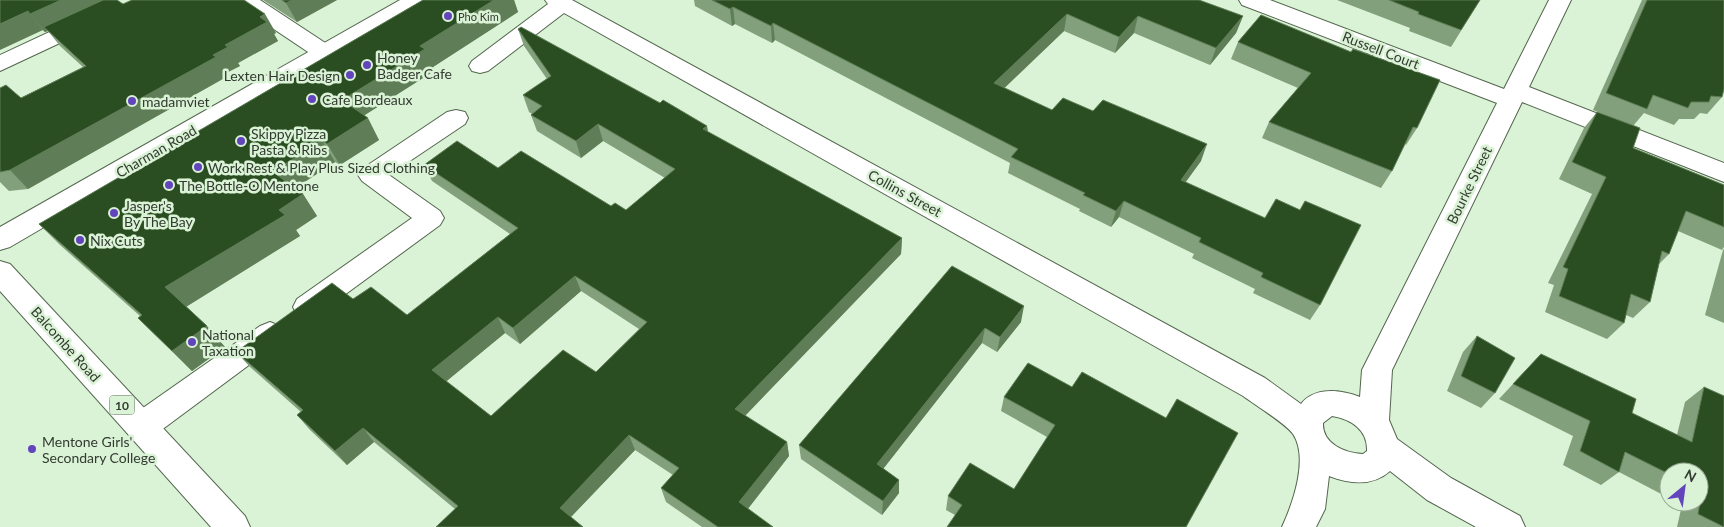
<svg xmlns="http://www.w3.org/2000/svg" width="1724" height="527" viewBox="0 0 1724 527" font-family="Lato,sans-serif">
<rect width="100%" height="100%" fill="#daf2d5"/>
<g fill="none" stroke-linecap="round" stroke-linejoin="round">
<g stroke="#52664d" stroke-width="2">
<g id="minor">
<path d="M235,0H260L333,48L336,53L333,58L325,60L317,58L238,5Z"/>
<path d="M545,0H572L1265,378L1301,404C1315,386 1341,390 1360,397L1362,370L1497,103L1242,5L1239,0H1270L1504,89L1549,0H1571L1529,87L1724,163V182L1522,102L1392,370L1389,420L1397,439L1451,478L1520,516L1525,527H1476L1427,500L1390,471C1372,487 1350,484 1329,476L1325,509L1316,527H1282C1293,503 1309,458 1293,434C1286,424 1254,404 1243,396L564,13L488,71L480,73L472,71L469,66L472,61L548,4ZM1332,416C1351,419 1368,430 1367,451L1363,454C1345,453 1322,444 1323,423Z"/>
<path d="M86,15L94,17L97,22L94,27L0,71V55Z"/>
<path d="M456,110L465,112L468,118L465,124L389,175L440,211L444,218L440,225L317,315L307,318L297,315L293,307L297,299L412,218L362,181L358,175L362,169L447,112Z"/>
<path d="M270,322L280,326L285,334L280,342L152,437L141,441L130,437L125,427L130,417L260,326Z"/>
</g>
</g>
<g stroke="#52664d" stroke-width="2">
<g id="major">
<path d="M400,0H427L424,5L10,247L0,250V227Z"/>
<path d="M0,261L10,264L245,516L250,527H211L0,291Z"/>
</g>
</g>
<use href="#minor" fill="#fff" fill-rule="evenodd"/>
<use href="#major" fill="#fff" fill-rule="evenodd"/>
</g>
<g fill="#82a07b" fill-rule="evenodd">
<path d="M0,0L123,4L276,33L274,34L278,41L238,63L240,66L226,73L228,76L28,189L9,191L0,182V88L21,98L83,67L60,46L48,31L45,32Z"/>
<path d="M263,0H337L297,22Z"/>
<path d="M423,0H514L518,12L433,67L434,71L364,115L379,140L340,165L335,162L295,188L303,194L317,216L296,230L300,236L186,307L225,347L192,371L138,318L140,316L60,245L39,224Z"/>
<path d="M694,0H1199L1243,16L1236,33L1210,65L1134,33L1115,53L1064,31L1004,88L1052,110L1201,161L1185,182L1320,305L1310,320L1253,293L1255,289L1192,258L1194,254L1119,217L1111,227L1079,211L1080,209L1008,173L1010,163L775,40L772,43L735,24L732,26L695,6Z"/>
<path d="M1337,0H1480L1451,47L1409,31L1410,28Z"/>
<path d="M1642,0H1724L1722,97L1707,114L1700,113L1694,119H1679L1674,125L1644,113L1633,126L1593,110Z"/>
<path d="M1261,15L1417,128L1406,145L1405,144L1392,171L1381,188L1262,138L1269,122L1298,88L1231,59L1238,42Z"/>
<path d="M518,29L902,238L901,254L745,416L787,442L789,456L748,509L773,527H702L666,502L661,488L673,475L635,450L571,517L455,509L374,442L347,465L310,430L297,415L301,412L250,367L236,352L353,299L407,315L510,234L432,181L424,165L498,168L611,206L626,210L665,178L603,141L581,158L537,131L531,115L532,114L529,112L523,95L547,79L524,46ZM581,291L639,329L596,372L491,416L446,381L505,333L520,344Z"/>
<path d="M1597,112L1633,148L1724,185V247L1722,250L1678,231L1669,254L1659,264L1650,302L1633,318L1626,315L1624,323L1607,339L1545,312L1554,285L1548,283L1592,194L1559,179L1584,128Z"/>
<path d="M1724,249V323L1705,315L1723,250Z"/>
<path d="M952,266L1021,322L997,352L982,343L883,469L899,480V493L882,515L801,459L799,445Z"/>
<path d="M1477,336L1495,393L1481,408L1447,391L1463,352Z"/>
<path d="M1541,354L1632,413L1677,435L1685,402L1704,387L1724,527H1677L1682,505L1676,502H1699V472H1669V498L1619,472L1601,485L1563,465L1573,436L1499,399Z"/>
<path d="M1072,387L1166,418L1238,433L955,515L946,510L948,496L1014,489L1047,437L1001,411L1004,397Z"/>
</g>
<g fill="#5f7e57">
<path d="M61,0H103L44,27L48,31L45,32L30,14Z"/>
<path d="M292,0H337L297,22L286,3Z"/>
<path d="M494,0H514L518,12L433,67L434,71L354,122L342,100L420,46Z"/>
<path d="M733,7L735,24L732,26L730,9Z"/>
<path d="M28,11L43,30L0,50V24Z"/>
<path d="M265,14L276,33L274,34L278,41L238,63L240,66L226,73L228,76L28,189L10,170L213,55L260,17Z"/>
<path d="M1067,14L1064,31L992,100L994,83Z"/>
<path d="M1138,16L1134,33L1115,53L1119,37Z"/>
<path d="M1243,16L1236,33L1210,65L1216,48Z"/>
<path d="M773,23L775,40L772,43L771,26Z"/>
<path d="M368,118L379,140L340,165L327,144Z"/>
<path d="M598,124L603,141L581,158L576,141Z"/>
<path d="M707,126L710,142L703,129Z"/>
<path d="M322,140L335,162L288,193L273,172Z"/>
<path d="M1207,144L1201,161L1175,197L1181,180Z"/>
<path d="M303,194L317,216L296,230L300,236L184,308L165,287Z"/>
<path d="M1124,201L1119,217L1111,227L1116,211Z"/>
<path d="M902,238L901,254L737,424L735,409Z"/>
<path d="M575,276L581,291L520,344L513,328Z"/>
<path d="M1024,306L1021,322L997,352L1000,337Z"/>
<path d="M498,317L505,333L442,385L432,370Z"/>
<path d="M207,326L225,347L192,371L172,351Z"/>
<path d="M985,328L982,343L876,478L877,464Z"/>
<path d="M363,428L374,442L347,465L335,451Z"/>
<path d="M629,435L635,450L567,521L560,508Z"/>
<path d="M787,442L789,456L742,516L739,502Z"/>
<path d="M899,480V493L882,515L883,501Z"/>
</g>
<g fill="#2a4d21" stroke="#5f7e57" fill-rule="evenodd">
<path d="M0,0H61L30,14L28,11L0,24Z"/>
<path d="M103,0H117L123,4L132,0H244L265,14L260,17L267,22L225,45L228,47L213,55L216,57L10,170L0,172V88L6,85L21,98L86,66L44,27Z"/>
<path d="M282,0H292L286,3Z"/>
<path d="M423,0H494L420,46L425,49L342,100L368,118L327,144L322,140L273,172L303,194L279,210L285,215L165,287L207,326L172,351L138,318L142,315L39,224Z"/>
<path d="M712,0H1199L1243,16L1216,48L1138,16L1119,37L1067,14L994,83L1052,110L1063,98L1093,111L1103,100L1207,144L1181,180L1265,218L1276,199L1300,210L1305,201L1361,225L1320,305L1261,277L1263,273L1199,242L1201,238L1124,201L1116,211L1083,195L1085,193L1011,157L1018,149L773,23L771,26L733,7L730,9Z"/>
<path d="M1389,0H1480L1461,30L1418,14L1419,12Z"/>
<path d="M1647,0H1724V89L1722,97L1711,96L1709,102H1691L1688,108L1653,95L1647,109L1606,93Z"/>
<path d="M1261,15L1351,52L1353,49L1440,80L1417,128L1413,127L1392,171L1269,122L1311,73L1238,42Z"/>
<path d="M521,27L660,103L663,100L707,126L703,129L902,238L735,409L787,442L739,502L773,527H718L661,488L679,468L629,435L560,508L583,527H436L458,506L363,428L335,451L297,415L303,410L236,352L332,283L353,299L371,287L407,315L518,228L424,165L457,141L498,168L521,151L611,206L615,203L626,210L675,169L598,124L576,141L531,115L542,106L523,95L551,76L518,29ZM575,276L647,322L596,372L563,350L491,416L432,370L498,317L513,328Z"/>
<path d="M1597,112L1640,128L1633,148L1724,185V227L1686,211L1669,254L1662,251L1650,302L1631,294L1624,323L1559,296L1568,269L1563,267L1606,177L1572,162Z"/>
<path d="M952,266L1024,306L1000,337L985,328L877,464L899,480L883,501L799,445Z"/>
<path d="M1477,336L1515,358L1495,393L1461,376Z"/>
<path d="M1541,354L1636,399L1632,413L1692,442L1704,387L1724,396V527L1698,514L1702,491L1699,490V472H1669V474L1625,452L1619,472L1580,451L1590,421L1513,384Z"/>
<path d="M1028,363L1072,387L1082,372L1166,418L1177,399L1238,433L1186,527H947L962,505L948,496L970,463L1014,489L1055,425L1004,397Z"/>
</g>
<g fill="#6244bc" stroke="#daf2d5" stroke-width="2">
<circle cx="448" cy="16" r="5"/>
<circle cx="367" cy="65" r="5"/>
<circle cx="350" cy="75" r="5"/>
<circle cx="312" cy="99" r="5"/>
<circle cx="132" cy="101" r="5"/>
<circle cx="241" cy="141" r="5"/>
<circle cx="198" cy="167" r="5"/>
<circle cx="169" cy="185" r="5"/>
<circle cx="114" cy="213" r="5"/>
<circle cx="80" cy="240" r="5"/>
<circle cx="192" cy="342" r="5"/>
<circle cx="32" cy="449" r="5"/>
</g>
<g text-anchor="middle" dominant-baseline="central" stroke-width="5" stroke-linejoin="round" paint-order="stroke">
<g font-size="11" fill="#323b30" stroke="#daf2d5" text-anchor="start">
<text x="458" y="16">Pho Kim</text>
</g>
<rect fill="#daf2d5" stroke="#647262" stroke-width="1" x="109.5" y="395.5" width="25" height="19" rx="4"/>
<g font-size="12" font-weight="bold" fill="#323b30">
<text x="122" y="405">10</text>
</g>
<g font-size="14" fill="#323b30" stroke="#daf2d5">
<text transform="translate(1381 50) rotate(21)">Russell Court</text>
<text transform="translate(156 151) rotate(-30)">Charman Road</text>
<text transform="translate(1469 185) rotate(-64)">Bourke Street</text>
<text transform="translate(905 193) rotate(29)">Collins Street</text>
<text transform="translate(66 344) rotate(48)">Balcombe Road</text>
</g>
<g font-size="14" fill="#323b30" stroke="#daf2d5" text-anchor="start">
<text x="377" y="57">Honey<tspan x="377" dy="16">Badger Cafe</tspan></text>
<text x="340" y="75" text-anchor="end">Lexten Hair Design</text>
<text x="322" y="99">Cafe Bordeaux</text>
<text x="142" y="101">madamviet</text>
<text x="251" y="133">Skippy Pizza<tspan x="251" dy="16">Pasta &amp; Ribs</tspan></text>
<text x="208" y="167">Work Rest &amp; Play Plus Sized Clothing</text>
<text x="179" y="185">The Bottle-O Mentone</text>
<text x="124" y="205">Jasper's<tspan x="124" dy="16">By The Bay</tspan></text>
<text x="90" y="240">Nix Cuts</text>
<text x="202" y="334">National<tspan x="202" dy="16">Taxation</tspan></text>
<text x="42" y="441">Mentone Girls'<tspan x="42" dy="16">Secondary College</tspan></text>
</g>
</g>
<g transform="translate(1684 487) rotate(29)"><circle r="24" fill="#daf2d5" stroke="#97a993"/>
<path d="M0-4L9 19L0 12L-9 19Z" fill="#6244bc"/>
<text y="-8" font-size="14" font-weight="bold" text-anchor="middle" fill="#323b30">N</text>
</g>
</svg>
